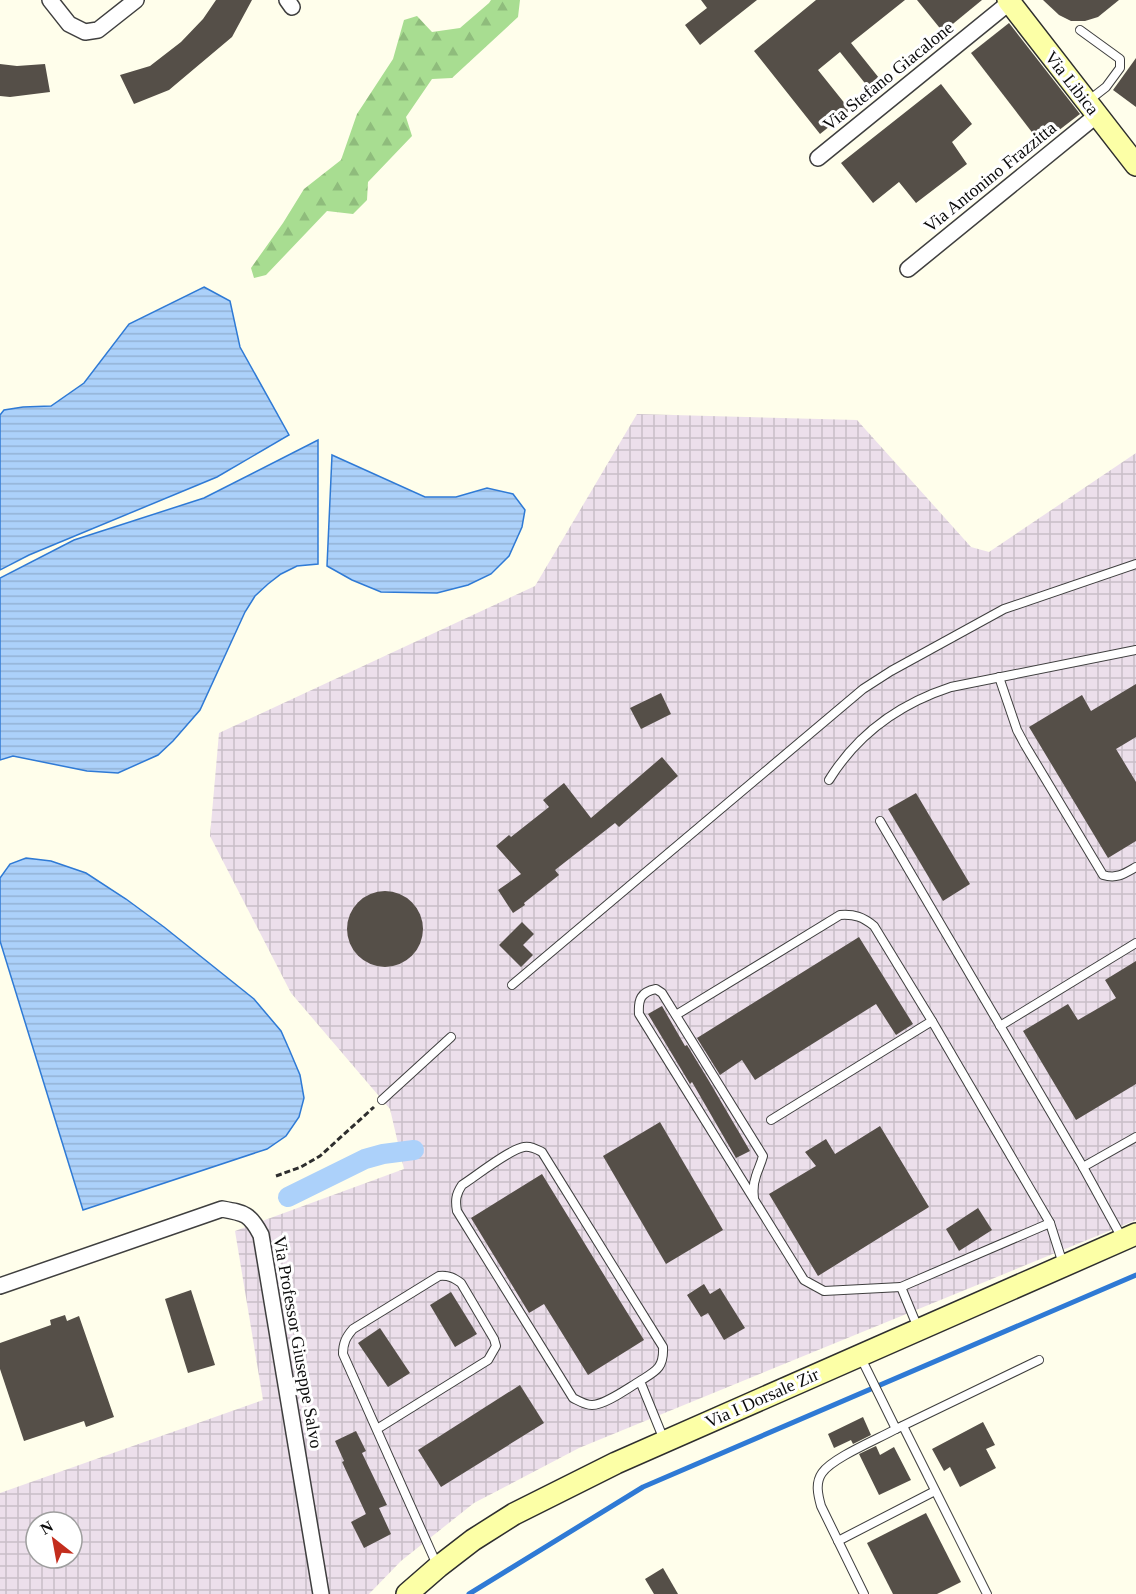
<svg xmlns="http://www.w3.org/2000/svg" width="1136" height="1594" viewBox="0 0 1136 1594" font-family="Georgia,serif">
<defs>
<pattern id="industrial-grid" width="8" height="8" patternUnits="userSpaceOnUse" patternTransform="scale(1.5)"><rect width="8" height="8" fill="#ecdfeb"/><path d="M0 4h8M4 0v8" fill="none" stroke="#c9bec8"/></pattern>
<pattern id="forest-firs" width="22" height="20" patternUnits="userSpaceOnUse" patternTransform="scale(1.5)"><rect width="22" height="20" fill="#a8dd91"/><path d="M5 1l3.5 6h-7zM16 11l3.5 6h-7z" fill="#8fbc7c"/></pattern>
<pattern id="water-rules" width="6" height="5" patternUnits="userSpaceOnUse" patternTransform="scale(1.5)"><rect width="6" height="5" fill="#acd1fa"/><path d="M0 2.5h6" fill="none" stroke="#93b2d5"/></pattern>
</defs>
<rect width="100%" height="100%" fill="#fffeeb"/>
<path fill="url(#industrial-grid)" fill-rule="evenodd" d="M637,414L857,420L971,547L989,552L1136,453V1220L579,1448L474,1503L401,1561L369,1594H0V1493L263,1400L235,1231L404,1169L390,1109L291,993L210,836L219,733L535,586ZM36,1522H72V1558H36Z"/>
<path fill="url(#forest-firs)" d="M491,0H520L518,17L452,78L432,79L406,117L412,136L368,182L367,200L353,214L327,211L266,275L254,278L251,268L283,223L304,189L341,160L357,114L393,59L404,20L417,16L432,32L460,28L489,3Z"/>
<g fill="url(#water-rules)" stroke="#2f7ad5" stroke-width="1.5">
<path d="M204,287L230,301L240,347L289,435L217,477L29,555L0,570V415L4,410L23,407L51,406L84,383L129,324Z"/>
<path d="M318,440V564L297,566L281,574L268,584L255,596L245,612L200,710L173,741L158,755L118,773L87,771L13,756L0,760V578L74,540L204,498Z"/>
<path d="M332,455L425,497H456L487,488L513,494L525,510L522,527L509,556L491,574L468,585L437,593L381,592L352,580L327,566Z"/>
<path d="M26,858L51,861L86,873L126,899L164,927L254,999L281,1031L289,1049L300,1075L304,1098L299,1117L286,1136L267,1149L83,1210L0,941V878L10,864Z"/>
</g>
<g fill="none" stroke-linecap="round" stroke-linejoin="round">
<path stroke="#2f7ad5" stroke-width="5" d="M469,1594L643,1487L1136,1275"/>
<path stroke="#acd1fa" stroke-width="20" d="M288,1197L365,1159L383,1154L414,1150"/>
</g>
<g fill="#554f48">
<path d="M216,0H252L232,37L169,90L134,104L120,75L150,66L181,42L203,19Z"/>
<path d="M701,0H757L700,45L685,25L707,8Z"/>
<path d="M816,0H905L851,43L883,83L872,92L840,52L818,70L850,110L820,134L754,51Z"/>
<path d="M917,0H982L943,32Z"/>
<path d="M1043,0H1119L1098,17L1085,21H1071L1059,15Z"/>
<path d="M1009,23L1080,114L1041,144L971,53Z"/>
<path d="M1136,58V107L1113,90Z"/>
<path d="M0,64L17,66L45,64L50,92L10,97L0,96Z"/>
<path d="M941,84L972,124L952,142L967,164L916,203L899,182L873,203L841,163Z"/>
<path d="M1136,684V737L1116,749L1136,782V841L1108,858L1029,727L1082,695L1091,711Z"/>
<path d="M661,693L671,714L641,729L630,708Z"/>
<path d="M662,757L678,776L619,827L615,823L555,870L559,875L524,903L525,905L513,913L498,890L521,874L496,846L509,835L511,837L549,807L543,800L564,783L591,818Z"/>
<path d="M916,793L970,884L943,901L888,809Z"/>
<circle cx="385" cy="929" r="38"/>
<path d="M522,922L534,934L523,945L533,955L521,967L499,945Z"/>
<path d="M859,937L913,1024L896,1035L876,1004L755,1080L742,1060L720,1075L697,1038Z"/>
<path d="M1136,961V1084L1076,1120L1023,1031L1068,1004L1078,1020L1116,998L1105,980Z"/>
<path d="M662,1006L685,1046L687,1045L709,1081L750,1151L736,1158L692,1082L690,1084L648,1014Z"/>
<path d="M660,1122L723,1230L666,1264L603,1156Z"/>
<path d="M880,1126L929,1207L818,1276L769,1194L816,1166L805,1152L826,1139L835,1154Z"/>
<path d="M542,1174L644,1340L588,1375L544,1304L529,1313L471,1218Z"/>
<path d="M978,1208L992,1230L959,1251L946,1229Z"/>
<path d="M704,1284L710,1294L720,1288L745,1328L724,1340L708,1313L701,1317L687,1295Z"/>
<path d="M191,1290L215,1365L188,1373L165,1299Z"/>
<path d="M451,1292L477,1334L455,1347L430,1305Z"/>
<path d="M65,1315L67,1321L79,1316L114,1417L86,1427L84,1421L24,1441L0,1369V1343L51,1325L50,1320Z"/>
<path d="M380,1328L410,1373L388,1387L358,1343Z"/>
<path d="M520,1385L544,1423L441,1487L418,1450Z"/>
<path d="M863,1417L871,1435L853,1444L851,1440L834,1448L828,1434Z"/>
<path d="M983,1422L995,1445L986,1449L996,1468L960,1487L950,1467L944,1471L932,1449Z"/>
<path d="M356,1431L366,1451L362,1453L387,1505L379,1508L391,1534L364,1548L351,1522L366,1514L342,1462L344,1461L335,1441Z"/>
<path d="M876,1446L880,1455L894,1447L911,1480L879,1495L859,1454Z"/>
<path d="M926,1513L961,1582L937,1594H893L867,1543Z"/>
<path d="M663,1568L678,1594H654L645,1579Z"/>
</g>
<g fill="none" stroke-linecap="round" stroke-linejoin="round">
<g stroke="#3f3f3f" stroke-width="10">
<g id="lane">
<path d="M1080,30L1120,59V68L1106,87L1088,101"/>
<path d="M999,677L1017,730L1025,745L1103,875C1117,879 1124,874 1136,867"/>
<path d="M829,780C858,733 899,704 951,687L1136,650"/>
<path d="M880,821L1083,1167L1122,1238"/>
<path d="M512,985L863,689L891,671L1004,609L1136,564"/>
<path d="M676,1015L840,915C855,914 863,917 874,926L932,1021"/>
<path d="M1000,1026L1136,943"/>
<path d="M382,1100L451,1037"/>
<path d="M771,1120L932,1021L1050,1223"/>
<path d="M1083,1167L1136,1137"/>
<path d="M754,1198C753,1190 753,1184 756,1176C758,1169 761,1164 763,1156L662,993L656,989C641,992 638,999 639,1014L804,1280L824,1291L901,1287"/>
<path d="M918,1328L901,1287L1050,1223L1063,1264"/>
<path d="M861,1358L896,1429L1039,1360"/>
<path d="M640,1381C628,1388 605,1405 592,1405C585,1405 579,1401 573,1398L457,1211C455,1200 456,1194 462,1185C476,1176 510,1149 524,1147C531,1146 536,1149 542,1152L663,1347C664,1368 656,1371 640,1381L664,1440"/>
<path d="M903,1426L987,1594"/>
<path d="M377,1429L488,1360L496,1346L494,1339L461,1283C454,1278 449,1275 439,1276L353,1329C346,1337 343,1343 343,1354L437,1565"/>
<path d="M838,1541L935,1491"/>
<path d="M864,1594L821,1506C818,1495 815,1483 822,1473C832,1458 878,1439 896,1429"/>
</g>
</g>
<g stroke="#3f3f3f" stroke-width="18">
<g id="street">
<path d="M50,0L69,24L85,32L98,30L136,0"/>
<path d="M287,0L292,7"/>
<path d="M818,158L1010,2"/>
<path d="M908,269L1097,115"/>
<path d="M0,1286L222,1209C245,1213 250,1214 261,1235L321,1594"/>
</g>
</g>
<g stroke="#2e2e2e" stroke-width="24">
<g id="secondary">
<path d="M1008,0L1136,165"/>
<path d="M407,1594L438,1567L473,1540L514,1514L616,1463L1136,1234"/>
</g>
</g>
<path stroke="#2e2e2e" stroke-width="3" stroke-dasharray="6 3" stroke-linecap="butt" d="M276,1176L301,1167L320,1156L374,1107"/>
<use href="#lane" stroke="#fff" stroke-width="8"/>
<use href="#street" stroke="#fff" stroke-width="15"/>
<use href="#secondary" stroke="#fcffa6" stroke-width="21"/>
</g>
<g text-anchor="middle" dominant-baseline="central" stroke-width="6" stroke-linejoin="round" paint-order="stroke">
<g font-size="18" fill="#0c0c0c" stroke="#fff">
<text transform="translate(888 76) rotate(-39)">Via Stefano Giacalone</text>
<text transform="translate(1072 83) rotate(52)">Via Libica</text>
<text transform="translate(990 177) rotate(-39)">Via Antonino Frazzitta</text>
<text transform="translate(298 1342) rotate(80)">Via Professor Giuseppe Salvo</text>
<text transform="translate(762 1398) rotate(-24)">Via I Dorsale Zir</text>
</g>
</g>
<g transform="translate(54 1540) rotate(329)"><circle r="28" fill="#ffffff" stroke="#9e9e9e" stroke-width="1.5"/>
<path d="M0-4.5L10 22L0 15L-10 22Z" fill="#c32d1d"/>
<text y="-9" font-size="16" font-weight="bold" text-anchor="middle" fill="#0c0c0c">N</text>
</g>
</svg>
